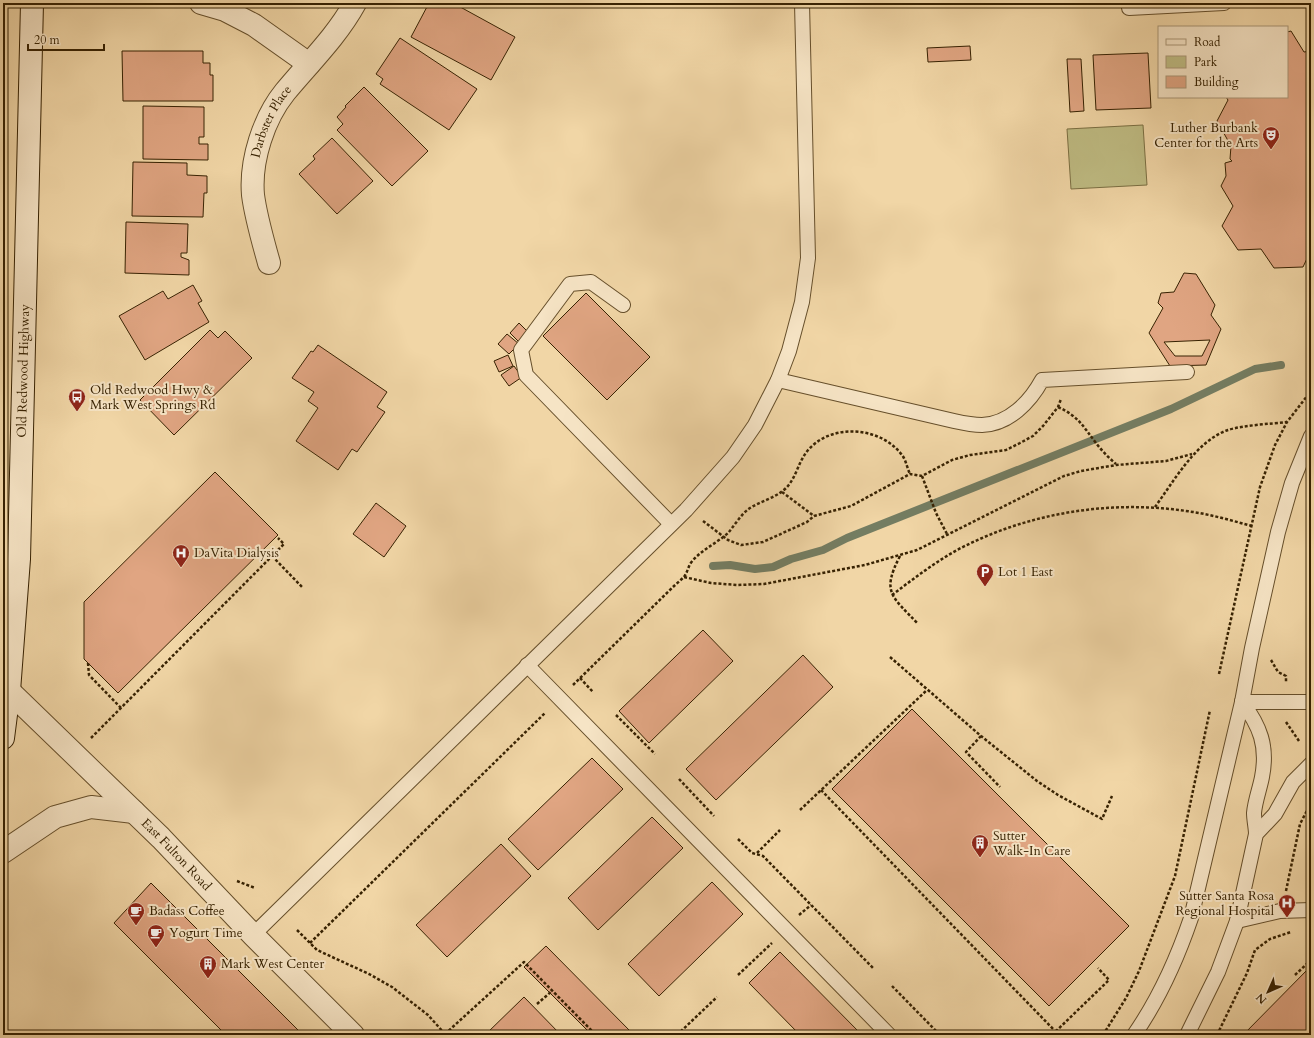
<svg xmlns="http://www.w3.org/2000/svg" width="1314" height="1038" viewBox="0 0 1314 1038" font-family="Cardo,serif">
<rect width="100%" height="100%" fill="#f1d6a6"/>
<filter id="stains"><feTurbulence type="fractalNoise" baseFrequency=".005" numOctaves="4"/><feColorMatrix values="0 0 0 0 .2 0 0 0 0 .09 0 0 0 0 .02 0 0 0 .5 -.17"/></filter>
<radialGradient id="worn" r=".72"><stop offset=".6" stop-color="#630" stop-opacity="0"/><stop offset="1" stop-color="#630" stop-opacity=".3"/></radialGradient>
<path fill="#bfbc83" stroke="#7b6f42" d="M1143,125L1147,185L1071,189L1067,129Z"/>
<g fill="none" stroke-linecap="round" stroke-linejoin="round">
<path stroke="#747d62" stroke-width="8" d="M713,566L730,565L755,569L773,567L791,559L823,550L847,538L1171,409L1255,369L1281,365"/>
</g>
<g fill="#e0a582" stroke="#372202" fill-rule="evenodd">
<path d="M429,3H436L441,6L442,3H453L515,37L491,80L411,37Z"/>
<path d="M1291,31L1304,52L1311,51V250L1303,267L1274,268L1261,249L1238,250L1222,226L1233,206L1221,186L1226,176L1225,163L1232,161L1230,159L1231,146L1217,121L1228,100L1226,97H1287V32Z"/>
<path d="M400,38L477,89L449,130L380,84L383,79L376,74Z"/>
<path d="M970,46L971,60L928,62L927,48Z"/>
<path d="M122,51H203V63H210V75H213V101H123Z"/>
<path d="M1148,53L1151,108L1096,110L1093,55Z"/>
<path d="M1067,59H1081L1084,111L1070,112Z"/>
<path d="M364,87L428,151L392,186L337,130L343,124L337,117L346,107L345,106Z"/>
<path d="M143,106L204,107V137H199V144H208V160L143,159Z"/>
<path d="M332,138L373,181L337,214L299,174L315,159L313,156Z"/>
<path d="M133,162L187,163V175L207,176V193H204L203,217L132,216Z"/>
<path d="M126,222L188,224L187,253H181V257L189,260V275L125,273Z"/>
<path d="M1184,273L1196,274L1215,305L1211,315L1221,329L1206,365L1170,366L1149,333L1163,308L1158,303L1161,293L1174,292ZM1210,340L1202,356H1175L1164,342Z"/>
<path d="M193,285L202,301L198,303L209,322L145,360L119,316L163,291L168,299Z"/>
<path d="M586,293L650,357L607,400L543,336Z"/>
<path d="M519,323L530,334L520,343L510,333Z"/>
<path d="M210,330L218,338L225,331L252,358L174,435L140,400Z"/>
<path d="M507,334L519,344L509,354L498,344Z"/>
<path d="M318,345L387,392L377,407L385,412L357,452L352,449L338,470L296,441L318,408L308,401L314,392L292,378L311,351L313,352Z"/>
<path d="M508,355L513,366L499,372L494,361Z"/>
<path d="M514,366L522,377L509,386L501,375Z"/>
<path d="M215,472L278,535L118,693L84,659V602Z"/>
<path d="M376,503L406,526L384,557L353,534Z"/>
<path d="M703,630L733,661L649,743L619,711Z"/>
<path d="M803,655L833,687L716,800L686,769Z"/>
<path d="M912,709L1129,926L1049,1006L832,789Z"/>
<path d="M592,758L623,789L538,870L508,839Z"/>
<path d="M652,817L683,848L598,930L568,898Z"/>
<path d="M501,844L531,876L447,957L416,925Z"/>
<path d="M712,882L743,914L659,996L628,964Z"/>
<path d="M151,883L303,1035H226L114,923Z"/>
<path d="M546,946L633,1034L632,1035H592L524,967Z"/>
<path d="M780,952L861,1034L859,1035H800L749,983Z"/>
<path d="M1311,966V1035H1243Z"/>
<path d="M524,997L561,1035H485Z"/>
</g>
<g fill="none" stroke-linecap="round" stroke-linejoin="round">
<g stroke="#664f2b" stroke-width="16">
<g id="service">
<path d="M1129,8L1224,3"/>
<path d="M623,305L591,282L570,284L521,350L526,375L671,524"/>
<path d="M778,380L954,421C963,423 973,425 982,425C1009,424 1030,402 1042,380L1187,372"/>
<path d="M527,665L889,1035"/>
<path d="M1242,702C1260,726 1268,746 1262,777C1260,788 1255,801 1254,813C1254,820 1256,828 1256,834"/>
<path d="M1242,702H1311"/>
<path d="M1237,921L1280,911L1311,910"/>
<path d="M253,935L686,510L733,457L755,425L778,380L789,351L802,302L808,258L802,3"/>
<path d="M1134,1035C1159,999 1177,959 1191,918L1242,702L1252,648L1278,532L1292,483L1311,436"/>
<path d="M1187,1035L1218,972L1237,921L1256,834L1275,814L1293,782L1311,764"/>
</g>
</g>
<g stroke="#664f2b" stroke-width="24">
<g id="minor">
<path d="M201,3L225,10L254,25L309,64"/>
<path id="s1" d="M269,263C263,241 256,218 253,195C250,160 264,118 285,92C309,63 337,36 355,3"/>
<path id="s2" d="M9,691L161,838L253,935L353,1035"/>
<path d="M3,852L55,817L91,807L134,812"/>
</g>
</g>
<g stroke="#372202" stroke-width="24">
<g id="secondary">
<path id="s3" d="M3,738L9,691L19,559L32,3"/>
</g>
</g>
<g stroke="#372202" stroke-width="2.5" stroke-dasharray="3 2" stroke-linecap="butt">
<path d="M1058,407C1078,416 1083,426 1096,443C1102,451 1109,458 1116,464"/>
<path d="M922,476L936,513L947,534"/>
<path d="M782,492L814,516"/>
<path d="M1155,507C1174,481 1196,441 1228,430C1244,425 1270,424 1287,422"/>
<path d="M703,521L728,540L741,545L763,542L807,522L814,516L851,506L910,474L922,476L952,460L970,455L1006,450L1020,443L1033,436L1043,426L1058,407L1061,399"/>
<path d="M272,556L303,588"/>
<path d="M900,556C881,593 892,596 918,624"/>
<path d="M684,577C687,573 688,568 690,564C700,550 716,544 728,533C735,525 741,514 750,508C761,501 775,498 785,489C797,478 798,460 810,448C834,423 881,427 902,455C906,460 907,468 910,474"/>
<path d="M892,595C913,579 934,563 957,550C1029,512 1113,499 1193,512C1213,515 1233,521 1252,526"/>
<path d="M890,657L981,736L1037,781L1058,795L1102,819L1112,796"/>
<path d="M1271,660L1278,672L1286,676V682"/>
<path d="M88,663L89,675L121,708"/>
<path d="M1219,674L1260,487L1275,445L1287,422L1311,391"/>
<path d="M580,678L593,692"/>
<path d="M573,685L674,586L684,577L711,583L738,585L764,584L865,565L917,550L1064,476L1081,471L1116,465L1166,461L1192,454"/>
<path d="M616,715L655,754"/>
<path d="M1286,722L1299,741"/>
<path d="M981,736L966,752L1000,787"/>
<path d="M91,738L284,544L278,538"/>
<path d="M679,779L714,816"/>
<path d="M821,790L1056,1032"/>
<path d="M800,810L927,690"/>
<path d="M738,839L752,853L763,856L873,968"/>
<path d="M757,853L780,830"/>
<path d="M237,881L255,888"/>
<path d="M1286,891L1300,824L1311,803"/>
<path d="M799,915L811,905"/>
<path d="M297,930L317,950L369,974L392,987L428,1015L445,1034"/>
<path d="M310,943L545,713"/>
<path d="M738,975L772,943"/>
<path d="M1295,975L1311,960"/>
<path d="M892,986L940,1035"/>
<path d="M537,1004L552,991"/>
<path d="M445,1034L524,962L596,1035"/>
<path d="M677,1035L717,997"/>
<path d="M1052,1035L1109,980L1098,968"/>
<path d="M1103,1035L1126,998L1139,971L1175,876L1210,710"/>
<path d="M1217,1035L1247,973L1255,950L1270,939L1291,932"/>
</g>
<use href="#service" stroke="#f6e4c5" stroke-width="14"/>
<use href="#minor" stroke="#f6e4c5" stroke-width="22"/>
<use href="#secondary" stroke="#f6e4c5" stroke-width="22"/>
</g>
<defs>
<g id="theatre-pin" transform="scale(0.9)"><path d="M0 17L-7.5 6A9.5 9.5 0 1 1 7.5 6Z" fill="#8f2418" stroke="#f6e4c5"/><path d="M-5-5.5Q0-4 5-5.5V0Q5 5 0 6Q-5 5-5 0ZM-3.3-2.5H-1v1.5H-3.3ZM1-2.5H3.3v1.5H1ZM-2.8 1Q0 5.5 2.8 1Z" fill="#fff"/></g>
<g id="bus-pin" transform="scale(0.9)"><path d="M0 17L-7.5 6A9.5 9.5 0 1 1 7.5 6Z" fill="#8f2418" stroke="#f6e4c5"/><path d="M-5-6H5V4H4V6H2V4H-2V6H-4V4H-5ZM-3.5-4V0h7V-4ZM-3.5 1.2v1.5H-2V1.2ZM2 1.2v1.5H3.5V1.2Z" fill="#fff"/></g>
<g id="hospital-pin" transform="scale(0.9)"><path d="M0 17L-7.5 6A9.5 9.5 0 1 1 7.5 6Z" fill="#8f2418" stroke="#f6e4c5"/><path d="M-5-5h3v3.5h4V-5h3V5h-3V1.5h-4V5h-3Z" fill="#fff"/></g>
<g id="parking-pin" transform="scale(0.9)"><path d="M0 17L-7.5 6A9.5 9.5 0 1 1 7.5 6Z" fill="#8f2418" stroke="#f6e4c5"/><path d="M-3.5-5.5H1a3.5 3.5 0 0 1 0 7H-1V5.5H-3.5ZM-1-3.4V-.6H.8a1.4 1.4 0 0 0 0-2.8Z" fill="#fff"/></g>
<g id="building-pin" transform="scale(0.9)"><path d="M0 17L-7.5 6A9.5 9.5 0 1 1 7.5 6Z" fill="#8f2418" stroke="#f6e4c5"/><path d="M-4-6H4V6H1V3H-1V6H-4ZM-2.5-4.3h1.7v1.8h-1.7ZM.8-4.3h1.7v1.8H.8ZM-2.5-1h1.7V.8h-1.7ZM.8-1h1.7V.8H.8Z" fill="#fff"/></g>
<g id="cafe-pin" transform="scale(0.9)"><path d="M0 17L-7.5 6A9.5 9.5 0 1 1 7.5 6Z" fill="#8f2418" stroke="#f6e4c5"/><path d="M-5.5-4.5H6V0H3Q3 3.5 0 3.5H-2.5Q-5.5 3.5-5.5 0ZM3-3.2v2h1.7v-2ZM-6 4.5H4V6H-6Z" fill="#fff"/></g>
</defs>
<g fill-rule="evenodd">
<use href="#theatre-pin" x="1271" y="135"/>
<use href="#bus-pin" x="77" y="397"/>
<use href="#hospital-pin" x="181" y="553"/>
<use href="#parking-pin" x="985" y="572"/>
<use href="#building-pin" x="980" y="843"/>
<use href="#hospital-pin" x="1287" y="903"/>
<use href="#cafe-pin" x="136" y="911"/>
<use href="#cafe-pin" x="156" y="933"/>
<use href="#building-pin" x="208" y="964"/>
</g>
<g text-anchor="middle" dominant-baseline="central" stroke-width="4" stroke-linejoin="round" paint-order="stroke">
<g font-size="13" fill="#372202" stroke="#f6e4c5">
<text stroke="none"><textPath href="#s1" startOffset="147">Darbster Place</textPath></text>
<text stroke="none"><textPath href="#s3" startOffset="368">Old Redwood Highway</textPath></text>
<text stroke="none"><textPath href="#s2" startOffset="234">East Fulton Road</textPath></text>
</g>
<g font-size="13" fill="#372202" stroke="#f6e4c5" text-anchor="start">
<text x="1258" y="128" text-anchor="end">Luther Burbank<tspan x="1258" dy="15">Center for the Arts</tspan></text>
<text x="90" y="390">Old Redwood Hwy &amp;<tspan x="90" dy="15">Mark West Springs Rd</tspan></text>
<text x="194" y="553">DaVita Dialysis</text>
<text x="998" y="572">Lot 1 East</text>
<text x="993" y="836">Sutter<tspan x="993" dy="15">Walk-In Care</tspan></text>
<text x="1274" y="896" text-anchor="end">Sutter Santa Rosa<tspan x="1274" dy="15">Regional Hospital</tspan></text>
<text x="149" y="911">Badass Coffee</text>
<text x="169" y="933">Yogurt Time</text>
<text x="221" y="964">Mark West Center</text>
</g>
</g>
<rect width="1314" height="1038" fill="none" stroke="#f1d6a6" stroke-width="16"/>
<rect x="4" y="4" width="1306" height="1030" fill="none" stroke="#372202" stroke-width="2"/>
<rect x="8" y="8" width="1298" height="1022" fill="none" stroke="#372202"/>
<rect x="1158" y="26" width="130" height="72" fill="#f6e4c5" stroke="#aa9677"/>
<rect x="1166" y="39" width="20" height="6" fill="#f6e4c5" stroke="#aa9677"/>
<text x="1194" y="46" font-size="12" fill="#372202">Road</text>
<rect x="1166" y="56" width="20" height="12" fill="#bfbc83" stroke="#aa9677"/>
<text x="1194" y="66" font-size="12" fill="#372202">Park</text>
<rect x="1166" y="76" width="20" height="12" fill="#e0a582" stroke="#aa9677"/>
<text x="1194" y="86" font-size="12" fill="#372202">Building</text>
<g transform="translate(1268 992) rotate(225)" stroke="#f6e4c5" stroke-width="3" paint-order="stroke">
<path d="M0-3L7 15L0 10L-7 15Z" fill="#372202"/>
<text y="-6" font-size="11" font-weight="bold" text-anchor="middle" fill="#372202">N</text>
</g>
<path d="M28 44v6h76v-6" fill="none" stroke="#372202" stroke-width="2"/>
<text x="34" y="44" font-size="12" fill="#372202" stroke="#f6e4c5" stroke-width="3" paint-order="stroke">20 m</text>
<rect width="100%" height="100%" filter="url(#stains)"/>
<rect width="100%" height="100%" fill="url(#worn)"/>
</svg>
